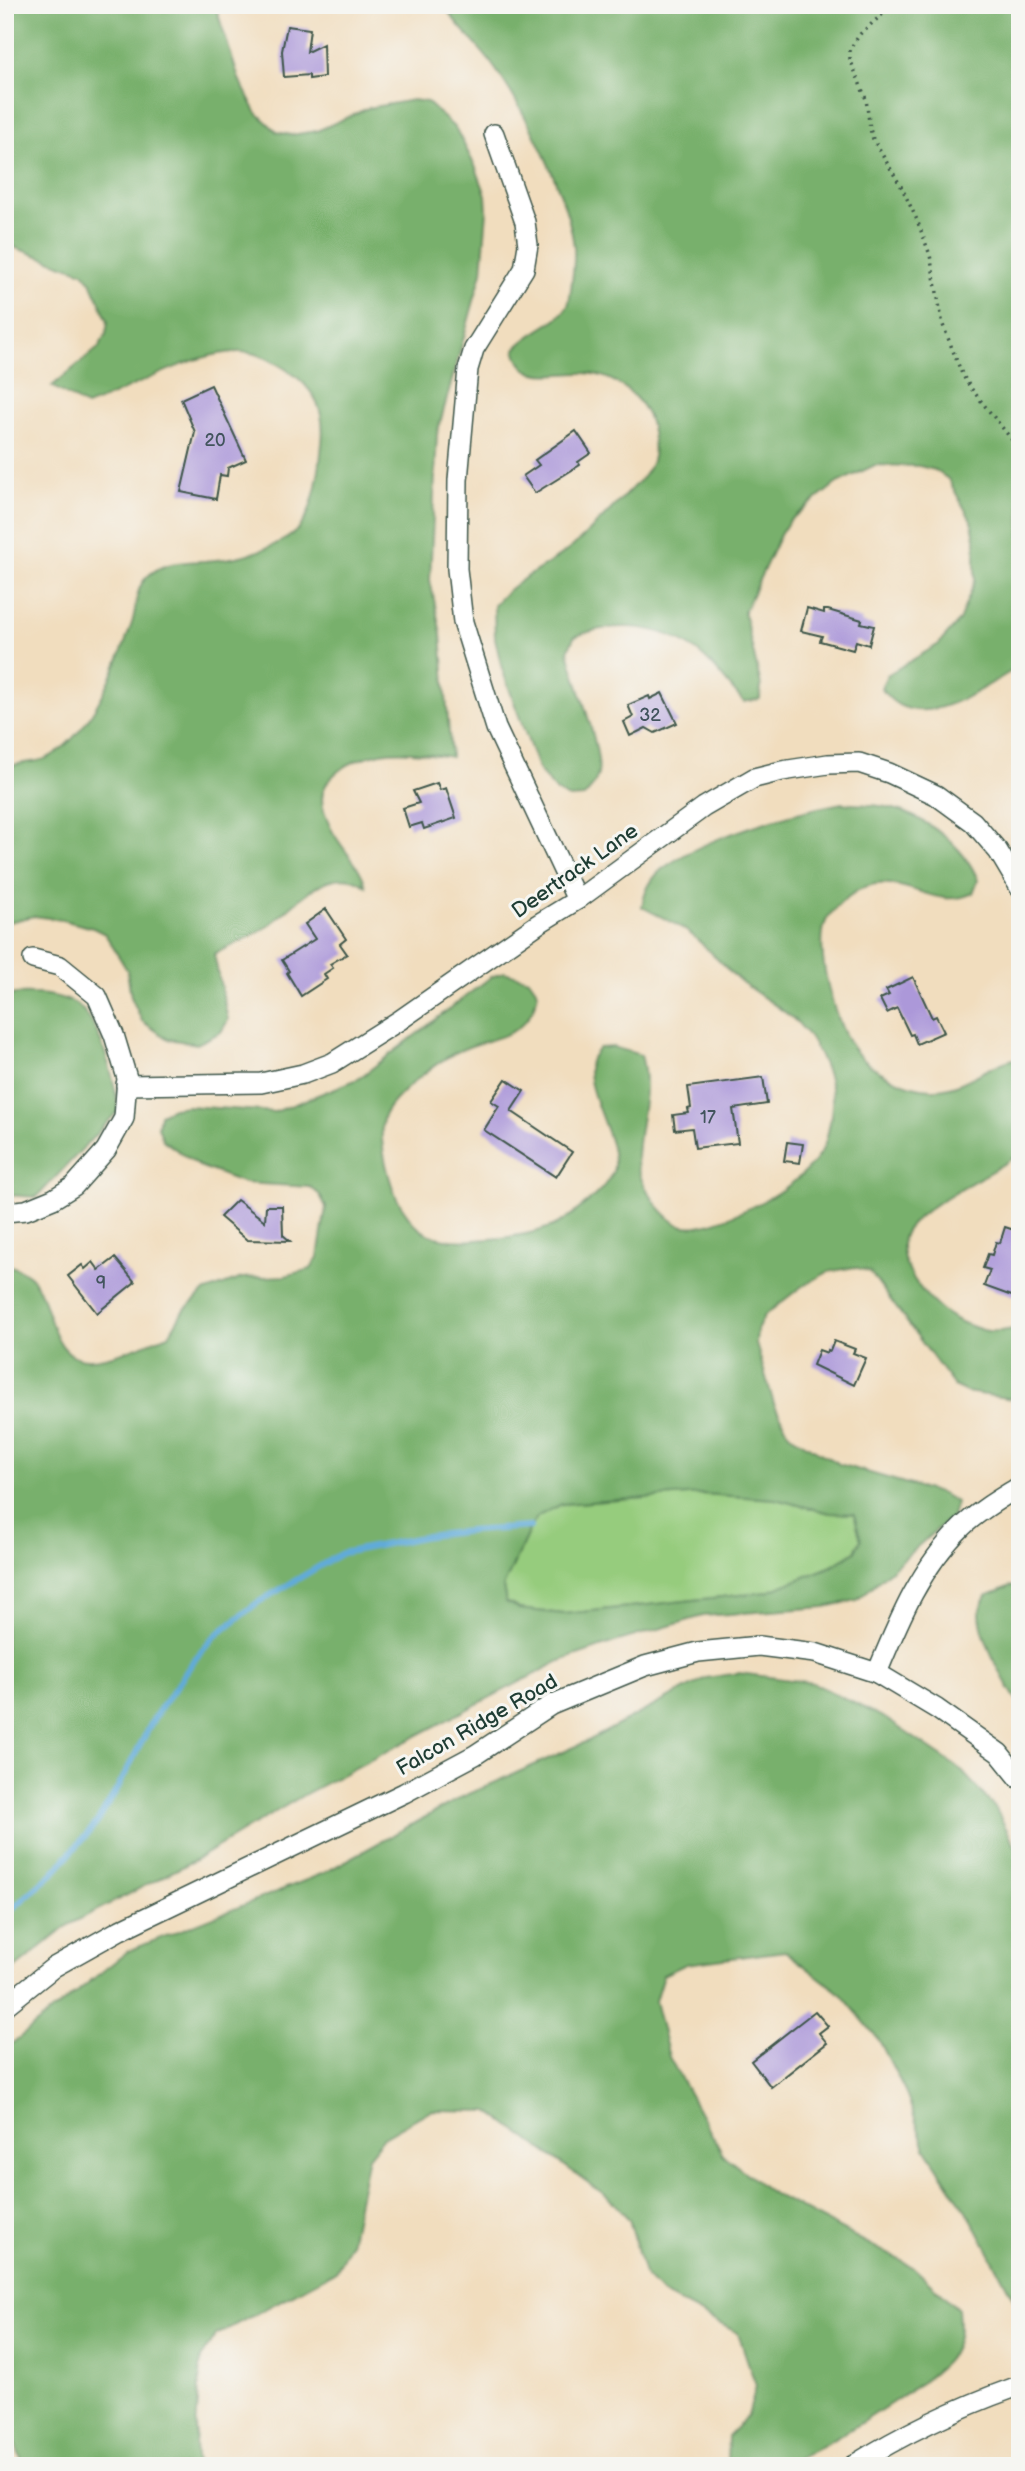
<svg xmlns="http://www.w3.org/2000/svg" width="1025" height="2471" viewBox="0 0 1025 2471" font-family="'Balsamiq Sans',sans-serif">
<rect width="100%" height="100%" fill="#f6f6f2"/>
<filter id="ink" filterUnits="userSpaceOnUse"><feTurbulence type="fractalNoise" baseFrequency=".0143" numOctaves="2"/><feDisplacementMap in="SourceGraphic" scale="14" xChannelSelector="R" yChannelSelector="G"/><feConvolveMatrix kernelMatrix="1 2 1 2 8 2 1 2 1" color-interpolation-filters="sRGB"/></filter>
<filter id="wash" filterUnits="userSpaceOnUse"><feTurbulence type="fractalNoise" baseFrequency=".00686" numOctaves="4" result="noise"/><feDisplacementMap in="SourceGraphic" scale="28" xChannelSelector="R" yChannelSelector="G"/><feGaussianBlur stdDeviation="1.57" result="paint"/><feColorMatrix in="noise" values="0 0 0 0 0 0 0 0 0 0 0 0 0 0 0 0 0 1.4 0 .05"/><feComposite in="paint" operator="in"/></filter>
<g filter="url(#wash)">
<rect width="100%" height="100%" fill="#f1ddbe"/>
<path fill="#96cc7d" stroke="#5a8458" stroke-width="2" d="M702,1494L775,1499L830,1513L855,1514L861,1540L855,1551L832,1566L768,1592L564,1614L519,1609L506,1602L503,1587L530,1528L537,1516L562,1504Z"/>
<g fill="#78b06c" stroke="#4c7650" stroke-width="2" fill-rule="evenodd">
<path d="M5,5H215L239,79L256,112L277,132L291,135L317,131L368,108L413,100L427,102L456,129L476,168L486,195L487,211L482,272L437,434L430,580L441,634L451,757C429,754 403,749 381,753C353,759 313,777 324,811C327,820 332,832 338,840C348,856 361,867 366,886C330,860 295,906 268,926C252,937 232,945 214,954L228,1020L221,1032L197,1044L168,1039L142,1021L131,997L127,970L105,934L93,928L62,920L34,916L5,923V768C19,761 39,764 51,756C93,731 117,667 132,623C137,608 135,589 146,578C165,558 192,563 216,560C240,558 277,548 295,532C315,516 320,466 322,443C325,416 318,395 297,377C285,368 271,359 256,354C208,341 130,391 86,406L52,386L99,347L106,334L108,321L91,282L83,272L5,244Z"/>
<path d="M444,5H1020V666C982,688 915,740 881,688L887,675L939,644L959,621L975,581V537L971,520L948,479L935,470L919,466L875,465L837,483L789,521L780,535L744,612L761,685L760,699L744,702C730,688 719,671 705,658C669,625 618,619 574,637L568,651C574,678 603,751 598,774C596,784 591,789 584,797L569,798L557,792L539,771L502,669L495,638L494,605C517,577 547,568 573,546C597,525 620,500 643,477C655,462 655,451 652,432C648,400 616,374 583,373C567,372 545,378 529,371C520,366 517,358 515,349C529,332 559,323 568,305C570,300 570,294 571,289C573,275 575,260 574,247C568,194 525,110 494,67C479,45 458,29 444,5Z"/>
<path d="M842,803C857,805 873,804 886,807C924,815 964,845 978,880L973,893C929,915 894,859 848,897C841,902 830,913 826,921C813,949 836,1029 856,1052C872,1071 906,1088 931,1089C964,1091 988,1062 1020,1058V1153C986,1178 937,1196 909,1227C885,1254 929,1305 953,1318C962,1323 973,1327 983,1330C995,1333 1007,1330 1020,1328V1400L966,1392L954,1386L870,1272L855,1267L828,1272L801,1287L765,1315L757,1330L756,1344L774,1404L790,1435L839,1464L942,1494L956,1502L952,1516L857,1600L825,1607L703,1616L615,1642L560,1661L307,1793L195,1860L70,1924L5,1976V1264C15,1267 27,1272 33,1280C52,1302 49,1361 90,1359C114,1358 146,1343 169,1335L183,1311L204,1292L242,1278L285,1276L311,1269L318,1257L326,1207L320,1195L310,1187L244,1183L199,1166L163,1140L158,1127L160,1114L173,1108L188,1106L275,1112L358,1079L491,977L504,972L529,979L538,992C528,1041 496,1034 459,1051C439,1060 392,1096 384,1116C377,1135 388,1176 395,1194C398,1202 404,1210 409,1217C423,1239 451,1242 475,1240C500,1239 530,1235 553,1226C565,1221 574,1213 584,1205C594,1197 606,1186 612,1174C616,1166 614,1156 612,1148C607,1125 584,1084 590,1061C592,1057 596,1052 599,1048L613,1047L641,1055C652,1096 637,1122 637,1161C637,1175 648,1192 656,1204C662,1211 670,1221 680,1225C705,1234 771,1199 792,1183C802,1176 814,1163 821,1152C828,1142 833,1108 832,1096C831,1072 810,1031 791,1017C776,1005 759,995 743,983C725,969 711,951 693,936C679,924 658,916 642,907C644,893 650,880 661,870C704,837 789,813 842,803ZM702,1494L775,1499L830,1513L854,1514L861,1540L855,1551L832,1566L767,1592L564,1614L519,1609L506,1602L503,1587L530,1528L538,1516L562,1504Z"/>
<path d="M15,994C34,993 57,994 74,1003C99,1016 116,1084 118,1111L37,1197L5,1195V997Z"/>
<path d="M1011,1586H1020V1705C1005,1684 980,1638 980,1612C981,1606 983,1601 986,1596Z"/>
<path d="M739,1673L813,1683L885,1718L960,1769L996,1809L1020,1855V2311L972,2220L925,2148L906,2093L879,2040L842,1995L785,1951L686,1964L663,1975L655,2001L669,2057L723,2155L770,2192L913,2267L958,2309C960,2330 960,2341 948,2359C933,2380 811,2457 786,2463C767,2467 745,2466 727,2466L728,2436L748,2416L756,2386L738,2333L663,2294L644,2274L629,2219L608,2197L489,2111L431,2110L384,2137L368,2157L350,2244L336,2271L216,2335L201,2357L195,2446L197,2466H24L5,2419V2049L128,1951L324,1873L460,1798L588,1741L706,1678Z"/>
</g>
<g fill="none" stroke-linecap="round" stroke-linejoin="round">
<path stroke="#61abd9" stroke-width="6" d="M5,1915L52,1874L96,1824L119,1786L154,1718L195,1659L214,1637L257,1603L342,1553L427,1536L470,1531L530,1527"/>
</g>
<g id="blocks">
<g fill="#ac98d9">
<path d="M287,26L310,29L307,52L323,44L324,77L309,79V75L284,77L282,51Z"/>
<path d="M211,385L246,460L228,468L227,476L220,475L216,499L181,492L195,432L181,399Z"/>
<path d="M576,431L591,453L578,462L580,465L535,493L523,476L539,465L535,460Z"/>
<path d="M807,608L824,613V610H828L862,620L861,623L874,626L869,645L856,641L853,650L820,641L822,636L801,631Z"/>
<path d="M662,693L677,723L655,733L646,728L630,736L624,722L633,717L628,705L649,696L650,699Z"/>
<path d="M437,783L440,790L446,788L456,818L424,829L422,823L409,827L403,808L419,803L413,791Z"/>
<path d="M326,909L346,939L340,944L347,954L330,964L333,968L324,974L327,979L301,996L287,973L289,971L282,960L315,939L305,924Z"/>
<path d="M913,977L932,1018L936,1016L944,1032L917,1044L913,1034L910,1035L897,1008L887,1013L880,999L889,995L886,990Z"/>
<path d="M763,1077L767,1104L733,1109L738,1143L695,1148L692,1128L675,1130L673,1115L689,1113L688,1109L691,1108L688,1087Z"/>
<path d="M506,1079L524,1091L511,1111L572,1152L556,1177L484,1130L499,1106L491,1101Z"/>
<path d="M787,1142L803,1144L800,1163L784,1161Z"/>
<path d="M237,1200L265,1221L266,1206H282L283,1235L290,1241L247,1240L220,1217Z"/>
<path d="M1005,1227L1020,1232V1299L984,1286L990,1270L983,1268L988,1254L992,1255L996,1242L1000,1243Z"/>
<path d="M115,1258L135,1282L97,1313L68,1276L82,1265L85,1269L93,1262L99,1270Z"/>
<path d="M834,1341L855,1349L853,1353L866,1358L854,1385L813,1365L819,1350L827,1353L828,1350L830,1351Z"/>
<path d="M815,2011L828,2026L819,2033L827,2043L771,2087L751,2061Z"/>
</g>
</g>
</g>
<g filter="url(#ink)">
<use href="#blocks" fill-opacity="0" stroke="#3e5549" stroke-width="2"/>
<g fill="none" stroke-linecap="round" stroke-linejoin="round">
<g stroke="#3e5549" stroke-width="22">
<g id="minor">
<path d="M494,134L525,222L528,245L524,269L474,349L468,369L458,480L457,569L463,622L496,728L577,900"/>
<path d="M126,1085L261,1083L303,1074L332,1063L400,1020L538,924L577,900L704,807L754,778L782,771L828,764L859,763L889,773L936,795L973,822L998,851L1020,888"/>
<path d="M5,1212L26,1210L53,1199L74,1186L106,1150L124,1118L127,1078L114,1035L97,996L60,966L33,959"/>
<path d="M877,1673C899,1620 920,1568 962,1527C978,1511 1001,1498 1020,1486"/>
<path d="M5,2006L54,1967L120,1930L404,1793L475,1755L551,1705L645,1666L698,1652L759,1646L815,1653L877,1673L937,1709L999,1753L1020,1779"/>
<path d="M852,2466C903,2434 957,2408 1013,2388L1020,2389"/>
</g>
</g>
<path stroke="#3e5549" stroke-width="3.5" stroke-dasharray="2 5" stroke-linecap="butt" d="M893,5L860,34L850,49V59L866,99L870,129L873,139L902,188L917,220L930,255L943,325L962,374L970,387L1020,450"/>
<use href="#minor" stroke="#fff" stroke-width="19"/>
</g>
</g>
<g text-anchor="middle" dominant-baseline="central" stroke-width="6" stroke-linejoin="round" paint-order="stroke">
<g font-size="18" fill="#42545d">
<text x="215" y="440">20</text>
<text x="650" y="715">32</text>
<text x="708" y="1117">17</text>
<text x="101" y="1283">9</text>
</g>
<g font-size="21" fill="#1f3d34" stroke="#f6f6f2">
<text transform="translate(575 871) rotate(-35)">Deertrack Lane</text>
<text transform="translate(477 1725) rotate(-30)">Falcon Ridge Road</text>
</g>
</g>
<rect width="1025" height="2471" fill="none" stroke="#f6f6f2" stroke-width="28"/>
</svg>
